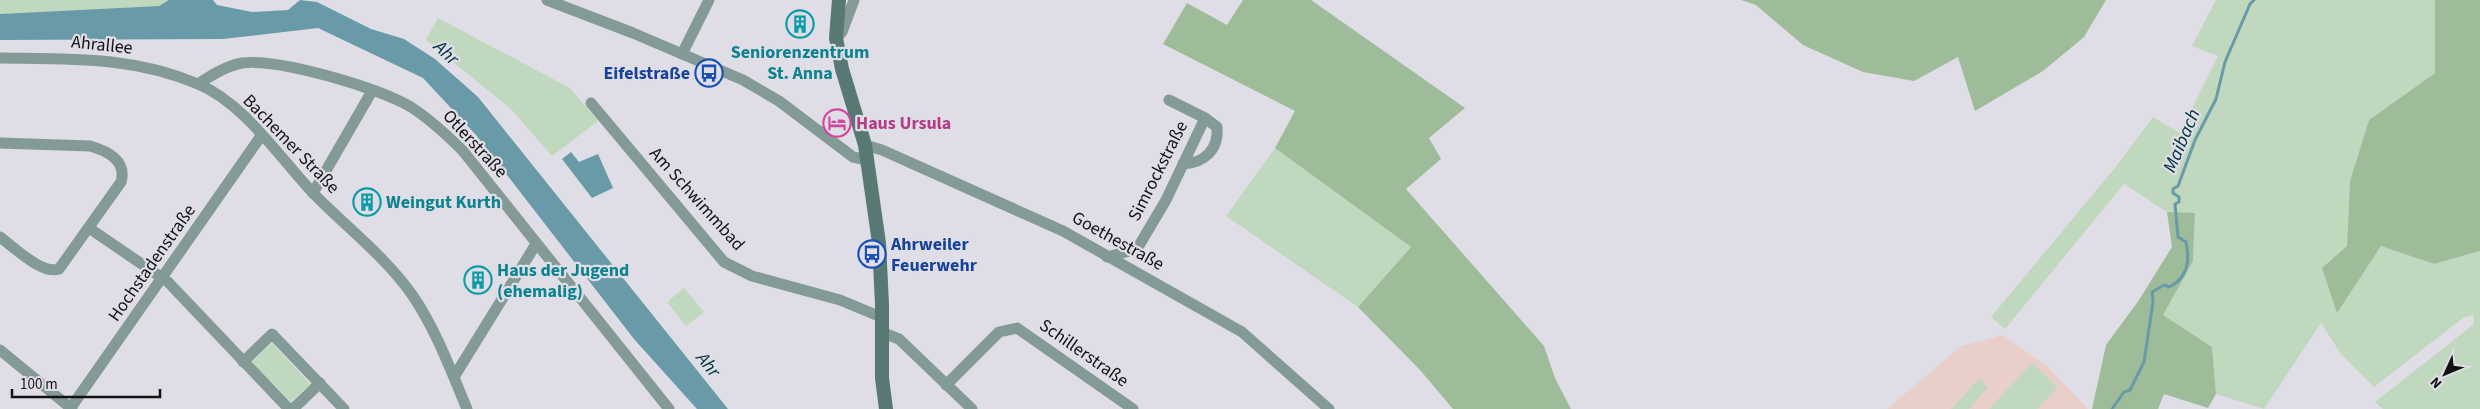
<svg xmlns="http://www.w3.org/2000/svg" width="2480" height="409" viewBox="0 0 2480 409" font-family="'Source Sans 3',sans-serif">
<rect width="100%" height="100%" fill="#dfdee7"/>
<path fill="#e9cfc9" d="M2003,335L2048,367L2088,409H1887L1961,346Z"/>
<g fill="#c0d8bd">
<path d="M0,0H169L159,6L0,14Z"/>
<path d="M2216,0H2435V73L2369,120L2350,181L2347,246L2322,268L2337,312L2381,246L2434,264L2480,251V409H2383L2375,402L2474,324L2473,315L2463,318L2374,387L2341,354L2321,323L2264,409L2216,394L2212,347L2162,315L2193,261L2195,214L2167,212L2124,184L2005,329L1991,317L2114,169L2153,117L2180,133L2218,56L2192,46Z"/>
<path d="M438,18L570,88L598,121L552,156L512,110L426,40Z"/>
<path d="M1275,148L1411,247L1358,307L1226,216Z"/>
<path d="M684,288L704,312L686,326L667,302Z"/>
<path d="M272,343L310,384L291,402L252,362Z"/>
<path d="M2032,363L2058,387L2037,409H1989Z"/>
<path d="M1979,379L1988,387L1969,409H1951Z"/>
</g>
<g fill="#9ebc9a">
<path d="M1243,0H1311L1465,108L1429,138L1441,159L1406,189L1544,346L1555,378L1571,409H1453L1420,370L1358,307L1411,247L1275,148L1295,111L1163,44L1187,3L1227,25Z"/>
<path d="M1741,0H2106L2084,37L2043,71L1975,111L1958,57L1914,81L1863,72L1803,45L1756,5Z"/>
<path d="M2435,0H2480V251L2434,264L2381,246L2337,313L2322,268L2347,246L2350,181L2369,120L2435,73Z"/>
<path d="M2167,212L2195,213L2193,261L2163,315L2212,347L2216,394L2208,408L2164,394L2158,409H2092L2106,345L2139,300L2172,247Z"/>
</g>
<g fill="#689ba7">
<path d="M169,0H213L217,5L252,12L288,10L300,0L317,2L371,29L404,39L435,59L478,97L728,409H697L634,339L476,135L423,78L318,28L223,39L0,40V14L159,6Z"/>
<path d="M571,152L579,162L598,154L613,188L592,198L562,159Z"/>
</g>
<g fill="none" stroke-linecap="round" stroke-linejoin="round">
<path stroke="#689ba7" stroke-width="3" d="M2112,409L2124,392L2130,390L2144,362L2153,302L2152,292L2164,285L2169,287C2188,278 2190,260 2186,242L2178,237L2175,204L2179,202V197L2173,193V189L2178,186L2195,140L2216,99L2225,62L2250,4L2254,0"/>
<g stroke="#849a96" stroke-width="11">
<path d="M547,0L633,33L743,80L779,101L853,157L867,160"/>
<path d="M836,38L842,32L854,0"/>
<path d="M682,54L709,0"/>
<path d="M0,58C69,59 132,56 198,84C244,103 279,157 313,193C346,227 386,257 413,296C436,330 451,371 467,409"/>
<path d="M198,84C212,75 226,66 242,63C279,58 379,88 411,107C431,120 447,135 463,151L669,409"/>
<path d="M1169,100L1205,118L1217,127C1219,150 1204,163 1183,164"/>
<path d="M591,103L724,262L752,276L840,300L881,317"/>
<path d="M0,143L90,146C108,151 127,161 121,182L59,269C42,275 14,247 0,237"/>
<path d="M865,145L882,150L1063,231L1242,332L1329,409"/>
<path d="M313,193L372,91"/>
<path d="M89,228L168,282L289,409"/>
<path d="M1107,257L1137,249L1166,200L1205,118"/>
<path d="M881,332L899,339L972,409"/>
<path d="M0,350L72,409"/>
<path d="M243,362L272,334L344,409"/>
<path d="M454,377L536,244"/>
<path d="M946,385L999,332L1017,328L1133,409"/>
<path d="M70,409L261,136"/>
<path d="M293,409L320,383"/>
</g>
<path stroke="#577873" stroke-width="14" d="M839,0L836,38L842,69L865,145L879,243L882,304V378L886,409"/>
</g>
<defs>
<g id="building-ring" transform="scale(1.4375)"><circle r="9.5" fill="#dfdee7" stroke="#0f9aa8" stroke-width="1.5"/><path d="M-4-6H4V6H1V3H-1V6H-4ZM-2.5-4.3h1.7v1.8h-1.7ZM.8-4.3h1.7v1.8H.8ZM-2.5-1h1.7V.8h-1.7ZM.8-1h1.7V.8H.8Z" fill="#0f9aa8"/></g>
<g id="bus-ring" transform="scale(1.4375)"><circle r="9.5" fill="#dfdee7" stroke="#1a4fb4" stroke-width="1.5"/><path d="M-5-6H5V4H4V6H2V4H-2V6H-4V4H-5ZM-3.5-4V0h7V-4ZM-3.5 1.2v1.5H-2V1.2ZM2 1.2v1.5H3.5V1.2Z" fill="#1a4fb4"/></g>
<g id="hotel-ring" transform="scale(1.4375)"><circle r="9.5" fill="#dfdee7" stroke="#d1479c" stroke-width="1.5"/><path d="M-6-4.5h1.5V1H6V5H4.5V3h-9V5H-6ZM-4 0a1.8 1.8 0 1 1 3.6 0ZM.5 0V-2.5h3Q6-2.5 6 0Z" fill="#d1479c"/></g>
</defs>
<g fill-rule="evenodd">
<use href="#building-ring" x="800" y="24"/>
<use href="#bus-ring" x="709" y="73"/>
<use href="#hotel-ring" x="837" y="123"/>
<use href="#building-ring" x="367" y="202"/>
<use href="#bus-ring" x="872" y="254"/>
<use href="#building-ring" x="478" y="280"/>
</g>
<g text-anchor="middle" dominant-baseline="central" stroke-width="4.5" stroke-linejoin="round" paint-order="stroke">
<g font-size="18" fill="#121215" stroke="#dfdee7">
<text transform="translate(102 45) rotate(6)">Ahrallee</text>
<text transform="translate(291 144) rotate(46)">Bachemer Straße</text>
<text transform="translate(475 144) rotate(47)">Otlerstraße</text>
<text transform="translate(1158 171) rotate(-63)">Simrockstraße</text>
<text transform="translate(697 199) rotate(48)">Am Schwimmbad</text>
<text transform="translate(1118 241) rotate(29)">Goethestraße</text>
<text transform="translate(152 263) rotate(-55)">Hochstadenstraße</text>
<text transform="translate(1084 353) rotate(35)">Schillerstraße</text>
</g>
<g font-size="18" font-weight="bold" fill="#0d838f" stroke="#dfdee7" text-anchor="start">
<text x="800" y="52" text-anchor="middle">Seniorenzentrum<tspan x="800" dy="21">St. Anna</tspan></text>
<text x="386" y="202">Weingut Kurth</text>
<text x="497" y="270">Haus der Jugend<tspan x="497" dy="21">(ehemalig)</tspan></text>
</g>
<g font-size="18" font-weight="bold" fill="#164399" stroke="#dfdee7" text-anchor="end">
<text x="690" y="73">Eifelstraße</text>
<text x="891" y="244" text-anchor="start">Ahrweiler<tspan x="891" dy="21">Feuerwehr</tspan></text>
</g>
<g font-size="18" font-weight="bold" fill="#b23c85" stroke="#dfdee7" text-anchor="start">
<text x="856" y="123">Haus Ursula</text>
</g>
<g font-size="19" font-style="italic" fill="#01343e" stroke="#dfdee7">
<text transform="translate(446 53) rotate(43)">Ahr</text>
<text transform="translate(2182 141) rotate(-67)">Maibach</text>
<text transform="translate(708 365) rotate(51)">Ahr</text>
</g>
</g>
<g transform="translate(2445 374) rotate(226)" stroke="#dfdee7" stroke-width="4" paint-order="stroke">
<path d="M0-4L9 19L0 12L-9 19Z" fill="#121215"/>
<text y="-8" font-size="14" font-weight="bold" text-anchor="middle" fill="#121215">N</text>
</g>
<path d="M12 389v8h148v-8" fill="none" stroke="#121215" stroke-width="2.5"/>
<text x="20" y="389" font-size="15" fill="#121215" stroke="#dfdee7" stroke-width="4" paint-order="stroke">100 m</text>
</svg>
